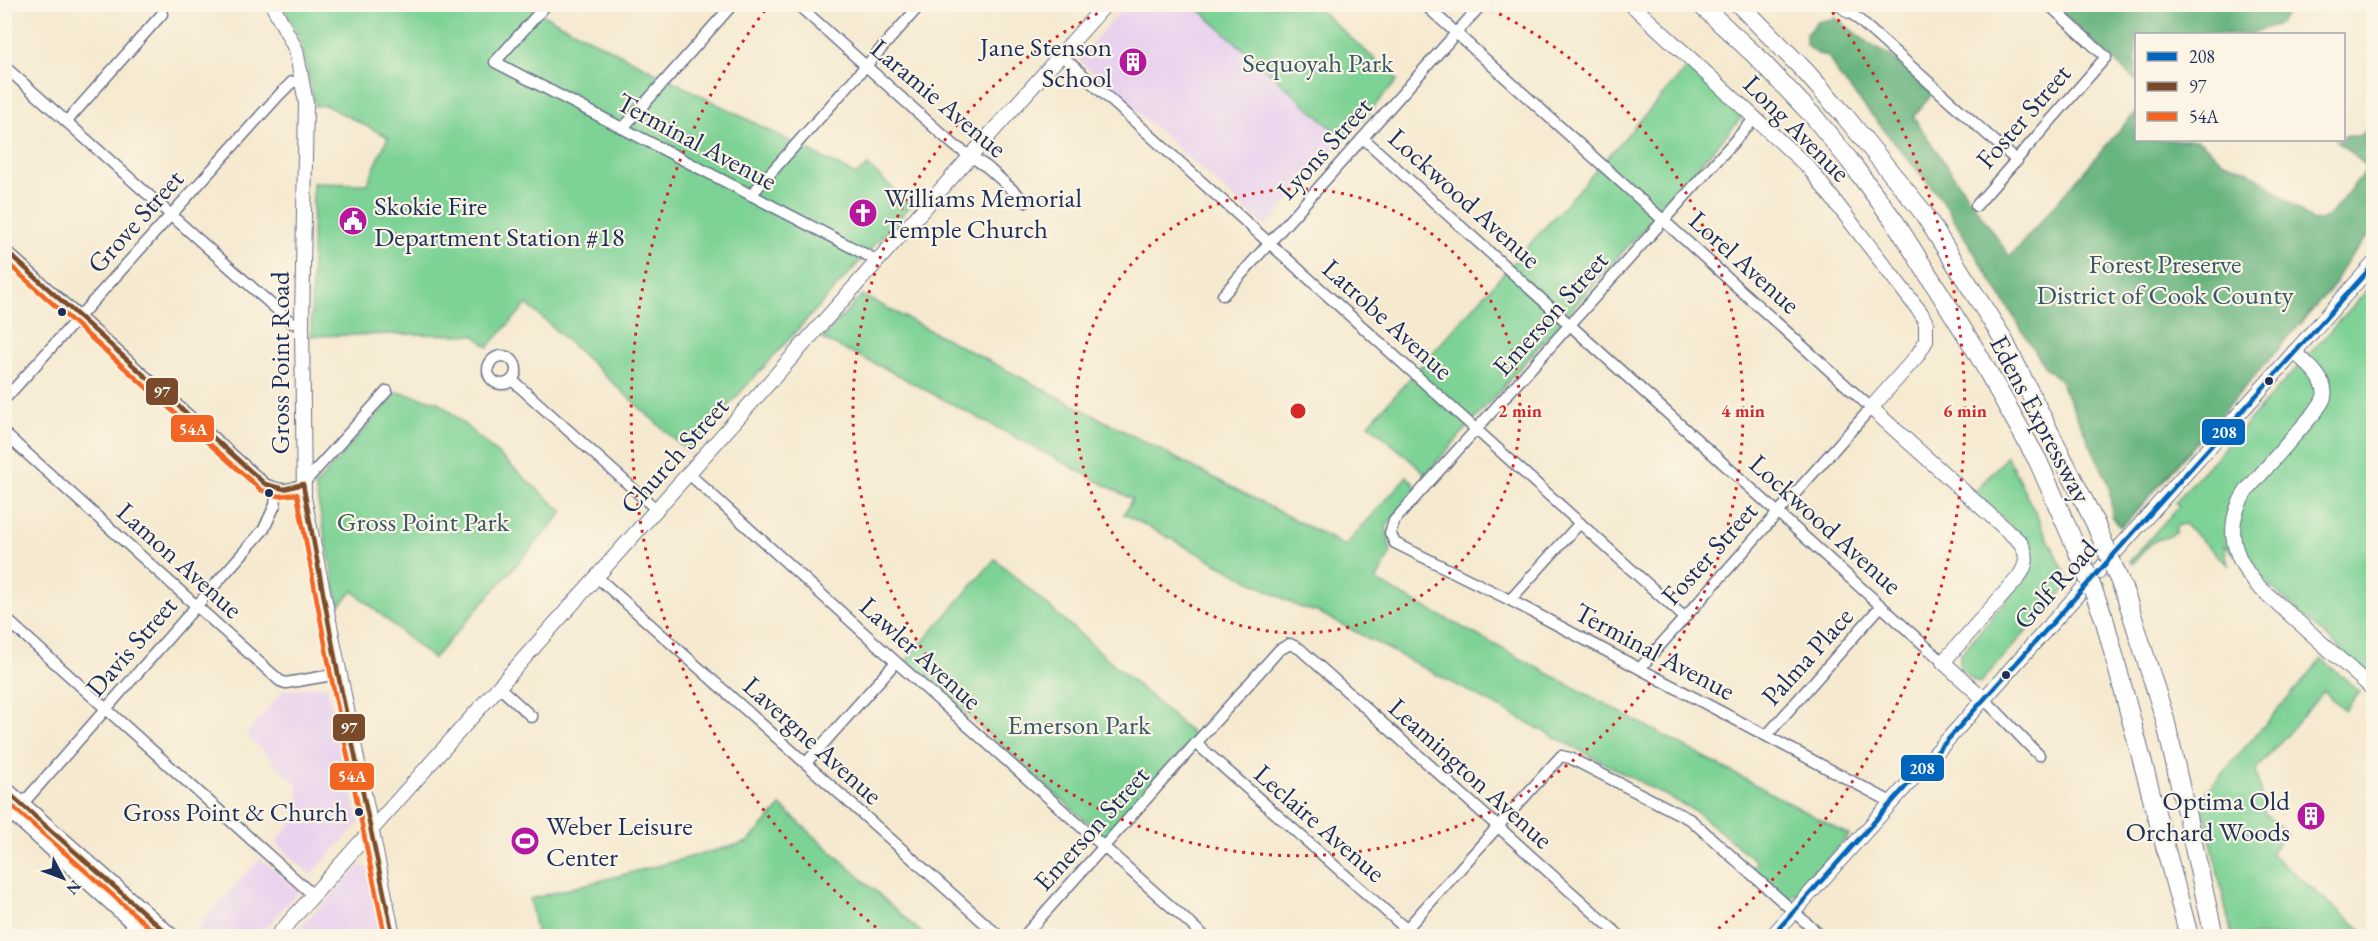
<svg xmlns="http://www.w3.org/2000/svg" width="2378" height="941" viewBox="0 0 2378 941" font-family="'EB Garamond',serif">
<rect width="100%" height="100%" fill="#fcf5e5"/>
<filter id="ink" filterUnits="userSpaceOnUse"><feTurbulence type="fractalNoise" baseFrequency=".0167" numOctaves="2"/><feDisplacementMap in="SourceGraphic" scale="12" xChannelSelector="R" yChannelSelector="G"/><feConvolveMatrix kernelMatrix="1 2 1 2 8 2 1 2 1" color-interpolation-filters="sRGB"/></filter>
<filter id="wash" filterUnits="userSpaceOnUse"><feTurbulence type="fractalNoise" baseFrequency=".008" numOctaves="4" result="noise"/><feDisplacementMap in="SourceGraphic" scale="24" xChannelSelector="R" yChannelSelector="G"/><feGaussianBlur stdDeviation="1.35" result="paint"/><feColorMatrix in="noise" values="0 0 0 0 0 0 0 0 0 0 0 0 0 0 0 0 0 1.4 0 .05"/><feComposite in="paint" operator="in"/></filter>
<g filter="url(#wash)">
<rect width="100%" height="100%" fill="#f5e9cf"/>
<g fill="#e8d2ee">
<path d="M1126,5H1194L1344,139L1266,227L1078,59Z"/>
<path d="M327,685L359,823L311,875L276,842L303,810L296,784L247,735L282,691Z"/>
<path d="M260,858L299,891L258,936H191Z"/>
<path d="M360,865L370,869L385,936H292Z"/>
</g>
<g fill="#7dd295" stroke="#4c807a" stroke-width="1.5">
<path d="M283,5H524L856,175L868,166L911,205L687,451L527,304L488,347L474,335L398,334L311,336L313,183L367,184L388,137L325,105L315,106L301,42Z"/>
<path d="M1194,5H1314L1398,80L1344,139Z"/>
<path d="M1688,67L1742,117L1426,474L1369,424Z"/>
<path d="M2373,284V678L2224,545L2228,565L2184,524L2176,526L2175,533C2167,539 2165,537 2157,540C2148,543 2139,558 2132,564L2130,561L2179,506L2175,502Z"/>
<path d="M862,295L1345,546L1407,476L1418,490L1386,527L1391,552L1376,581L1849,835L1796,895L1788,898L1751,869L1757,862L1695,811L1320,613L1299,607L1124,514L1132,499L884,368L822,339Z"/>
<path d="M397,392L439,402L563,512L433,659L353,591L339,606L315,486Z"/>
<path d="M2007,456L2070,583L1980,683L1974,681L1960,668V655L2021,582L2028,543L1975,492Z"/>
<path d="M995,559L1196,737L1105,838L906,661Z"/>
<path d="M2322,659L2360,692L2345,710L2324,691L2256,770L2264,813L2288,833L2270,853L2369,936H2232L2201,798Z"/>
<path d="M781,806L925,936H537L530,899L748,842Z"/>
</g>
<g fill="#66b47e" stroke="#40726e" stroke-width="1.5">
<path d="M2053,5H2296L2279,23L2250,34H2136V81Z"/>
<path d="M1836,18L1871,45L1892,57L1933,93L1913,117L2010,257L2136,111V140H2198L2224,162L2247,170L2274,189L2311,220L2318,221L2330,215L2366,170L2364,164L2336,140H2344V136H2360L2373,124V230C2359,247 2343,263 2335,284L2127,522L2120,527L2112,516L2109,484L2059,379L2044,366L1942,200L1837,73L1828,56L1818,54L1806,45V34L1817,22Z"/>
</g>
</g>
<g filter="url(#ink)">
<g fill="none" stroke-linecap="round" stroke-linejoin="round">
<g stroke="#677086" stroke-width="13">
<g id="street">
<path d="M547,4L495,62L878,261"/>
<path d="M797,4L955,146L987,167L1026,202"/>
<path d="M1424,4L1871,408L1640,668"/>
<path d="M1855,4L1849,11L2017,161"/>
<path d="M1061,55L1684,617"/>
<path d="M4,66L292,323H302"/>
<path d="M1756,117L1394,521L1390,533L1395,543L1510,600L1891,802"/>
<path d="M67,121L162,14"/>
<path d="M623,128L733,4"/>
<path d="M1363,138L1943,662"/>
<path d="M751,195L921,4"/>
<path d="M1976,206L2106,57L2048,4"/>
<path d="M4,249L265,484C280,491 288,491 303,484L387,391"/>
<path d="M1223,295L1482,4"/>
<circle cx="502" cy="370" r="14"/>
<path d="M512,380L657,510"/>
<path d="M4,400L280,94L292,82H303"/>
<path d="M4,433L280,681L286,683L338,674"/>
<path d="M689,474L896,662L1204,936"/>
<path d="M597,577L999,936"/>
<path d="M1510,600L1580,523"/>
<path d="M4,617L314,896"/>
<path d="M499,687L532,717"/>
<path d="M1984,699C2003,717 2020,737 2039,755"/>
<path d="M1767,735L1881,606"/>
<path d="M1197,744L1414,936"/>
<path d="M806,763L896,662"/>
<path d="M4,825L264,529L275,505L277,490"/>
<path d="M1024,936L1279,650L1290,644L1300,649L1620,936"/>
<path d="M1400,936L1561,756L1570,758L1691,820L1821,936"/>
</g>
</g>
<g stroke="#677086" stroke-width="16">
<g id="secondary">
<path d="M272,4L296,50L306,103L302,323L304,498L393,936"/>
<path d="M1631,4L1809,168L1921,313L1926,323V341L1917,356L1871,408L2020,542C2029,556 2027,565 2018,578L1943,662L1984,699"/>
<path d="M1841,4L1849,11"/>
<path d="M2294,352C2305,362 2328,379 2324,397C2323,402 2318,407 2316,411L2247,490C2224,524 2231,554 2257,585L2374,690"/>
<path d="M277,936L1106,4"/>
<path d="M1772,936L2374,263"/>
</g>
</g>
<g stroke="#677086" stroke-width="19">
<g id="primary">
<path d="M4,789L170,936"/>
<path d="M4,804L149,936"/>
</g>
</g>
<g stroke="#677086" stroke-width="20">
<g id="highway">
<path d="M1700,4L1756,56L1815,118L1849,160L1895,222L1975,349L2038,461L2075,545"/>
<path d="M1739,4L1805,71L1844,115L1922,211L2002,337L2095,523"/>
<path d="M2126,596L2165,719L2214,936"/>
<path d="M2104,618L2189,936"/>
</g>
</g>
<use href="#street" stroke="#fff" stroke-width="10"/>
<use href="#secondary" stroke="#fff" stroke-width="14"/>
<use href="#primary" stroke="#fff" stroke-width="16"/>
<use href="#highway" stroke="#fff" stroke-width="18"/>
<g stroke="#677086" stroke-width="20" stroke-linecap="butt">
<g id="highway-bridge">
<path d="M2095,523L2126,596"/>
<path d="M2075,545L2104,618"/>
</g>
</g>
<use href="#highway-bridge" stroke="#fff" stroke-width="18"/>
<g stroke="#fcf5e5" stroke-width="9">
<path id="bus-1" d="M1772,936L2374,264"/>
</g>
<g stroke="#fcf5e5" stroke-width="9">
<g id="bus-2">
<path d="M4,249L265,484L284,489L303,484L338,674L393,936"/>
<path d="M4,789L170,936"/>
</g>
</g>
<g stroke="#fcf5e5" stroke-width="9">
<g id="bus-3">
<path d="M4,260L261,490L279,496L297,494L331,676L385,936"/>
<path d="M4,799L159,936"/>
</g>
</g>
<use href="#bus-1" stroke="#0065bd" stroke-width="4.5"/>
<use href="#bus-2" stroke="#7a4b2a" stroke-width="4.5"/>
<use href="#bus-3" stroke="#f26522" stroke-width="4.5"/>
</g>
</g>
<g fill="none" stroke="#d62828" stroke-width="3" stroke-dasharray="3 6">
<circle cx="1298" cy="411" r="222"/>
<path d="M1483 6A445 445 0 1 1 1113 6"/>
<path d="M883 933A667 667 0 0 1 769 5M1827 5A667 667 0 0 1 1713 933"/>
</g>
<defs>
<g id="building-disc" transform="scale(1.5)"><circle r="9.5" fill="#b5179e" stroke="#fcf5e5"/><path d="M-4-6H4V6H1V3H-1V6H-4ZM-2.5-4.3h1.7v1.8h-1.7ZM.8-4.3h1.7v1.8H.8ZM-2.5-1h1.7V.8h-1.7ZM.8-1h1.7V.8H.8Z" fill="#fff"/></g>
<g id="church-disc" transform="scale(1.5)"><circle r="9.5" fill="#b5179e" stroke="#fcf5e5"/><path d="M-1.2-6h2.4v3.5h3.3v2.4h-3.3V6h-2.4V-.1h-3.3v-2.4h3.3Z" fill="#fff"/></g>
<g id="civic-disc" transform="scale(1.5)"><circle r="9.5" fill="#b5179e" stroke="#fcf5e5"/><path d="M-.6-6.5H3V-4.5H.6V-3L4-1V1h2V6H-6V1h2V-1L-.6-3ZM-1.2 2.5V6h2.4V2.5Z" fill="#fff"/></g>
<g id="stadium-disc" transform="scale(1.5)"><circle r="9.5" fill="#b5179e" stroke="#fcf5e5"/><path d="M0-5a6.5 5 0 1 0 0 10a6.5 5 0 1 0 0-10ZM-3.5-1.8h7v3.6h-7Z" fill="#fff"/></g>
</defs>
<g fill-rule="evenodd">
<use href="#building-disc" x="1133" y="62"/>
<use href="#church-disc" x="863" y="213"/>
<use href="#civic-disc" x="353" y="221"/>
<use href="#building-disc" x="2311" y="816"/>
<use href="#stadium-disc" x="525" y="841"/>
</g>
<g fill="#1b2f5e" stroke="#fcf5e5" stroke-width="2">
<circle cx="62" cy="312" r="5"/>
<circle cx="2269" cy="381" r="5"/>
<circle cx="269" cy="493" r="5"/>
<circle cx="2006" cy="675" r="5"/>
<circle cx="359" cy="812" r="5"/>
</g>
<g text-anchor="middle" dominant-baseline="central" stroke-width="4.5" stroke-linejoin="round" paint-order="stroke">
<g font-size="26" fill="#1b2f5e" stroke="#fcf5e5" text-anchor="end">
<text x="348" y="812">Gross Point &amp; Church</text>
</g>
<g font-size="27" fill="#1b2f5e" stroke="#fcf5e5" text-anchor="start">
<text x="1112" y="46" text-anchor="end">Jane Stenson<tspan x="1112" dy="31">School</tspan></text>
<text x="884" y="197">Williams Memorial<tspan x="884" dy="31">Temple Church</tspan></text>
<text x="374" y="205">Skokie Fire<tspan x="374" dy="31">Department Station #18</tspan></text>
<text x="2290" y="800" text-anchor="end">Optima Old<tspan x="2290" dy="31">Orchard Woods</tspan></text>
<text x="546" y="825">Weber Leisure<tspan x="546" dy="31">Center</tspan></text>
</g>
<g font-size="27" fill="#34586c" stroke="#fcf5e5">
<text x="1318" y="62">Sequoyah Park</text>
<text x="2165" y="263">Forest Preserve<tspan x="2165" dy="31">District of Cook County</tspan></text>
<text x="423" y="521">Gross Point Park</text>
<text x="1079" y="724">Emerson Park</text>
</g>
<g font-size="27" fill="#1b2f5e" stroke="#fcf5e5">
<text transform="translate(939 98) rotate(40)">Laramie Avenue</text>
<text transform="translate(2023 116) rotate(-49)">Foster Street</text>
<text transform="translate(1797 128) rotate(45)">Long Avenue</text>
<text transform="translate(697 141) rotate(28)">Terminal Avenue</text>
<text transform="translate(1324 148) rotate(-48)">Lyons Street</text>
<text transform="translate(1465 198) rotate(42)">Lockwood Avenue</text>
<text transform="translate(135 221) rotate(-48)">Grove Street</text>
<text transform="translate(1745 262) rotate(42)">Lorel Avenue</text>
<text transform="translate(1550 313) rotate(-48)">Emerson Street</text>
<text transform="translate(1388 319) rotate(42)">Latrobe Avenue</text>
<text transform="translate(279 363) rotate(-90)">Gross Point Road</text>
<text transform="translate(2041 419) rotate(62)">Edens Expressway</text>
<text transform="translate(674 455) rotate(-48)">Church Street</text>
<text transform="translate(1826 524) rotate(42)">Lockwood Avenue</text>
<text transform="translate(1709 553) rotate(-48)">Foster Street</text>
<text transform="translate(180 560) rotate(42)">Lamon Avenue</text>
<text transform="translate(2055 584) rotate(-48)">Golf Road</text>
<text transform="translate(131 646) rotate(-49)">Davis Street</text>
<text transform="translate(1655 651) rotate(28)">Terminal Avenue</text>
<text transform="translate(921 653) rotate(42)">Lawler Avenue</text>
<text transform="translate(1807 656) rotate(-48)">Palma Place</text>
<text transform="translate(813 740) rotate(42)">Lavergne Avenue</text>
<text transform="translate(1471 773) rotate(42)">Leamington Avenue</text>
<text transform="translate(1320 823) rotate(41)">Leclaire Avenue</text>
<text transform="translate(1091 828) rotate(-48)">Emerson Street</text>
</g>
</g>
<circle cx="1298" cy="411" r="9" fill="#d62828" stroke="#fcf5e5" stroke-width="3"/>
<g font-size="18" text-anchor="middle" font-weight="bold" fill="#d62828" stroke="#fcf5e5" stroke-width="4.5" stroke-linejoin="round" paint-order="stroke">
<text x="1520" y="417">2 min</text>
<text x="1743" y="417">4 min</text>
<text x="1965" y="417">6 min</text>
</g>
<g stroke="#fcf5e5" stroke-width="2">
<rect x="145" y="377" width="34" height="29" rx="6" fill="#7a4b2a"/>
<rect x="170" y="414" width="45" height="29" rx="6" fill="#f26522"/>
<rect x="2201" y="418" width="45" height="28" rx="6" fill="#0065bd"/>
<rect x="332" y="713" width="34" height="29" rx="6" fill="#7a4b2a"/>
<rect x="1900" y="754" width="45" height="28" rx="6" fill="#0065bd"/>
<rect x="329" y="762" width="46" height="29" rx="6" fill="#f26522"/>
</g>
<g font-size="16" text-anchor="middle" font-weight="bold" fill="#fff">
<text x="162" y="397">97</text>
<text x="193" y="435">54A</text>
<text x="2224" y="438">208</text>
<text x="349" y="733">97</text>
<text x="1922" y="774">208</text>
<text x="352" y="782">54A</text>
</g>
<rect width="2378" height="941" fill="none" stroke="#fcf5e5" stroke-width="24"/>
<rect x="2135" y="33" width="210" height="108" fill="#fcf5e5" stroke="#a2a6af" stroke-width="1.5"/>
<rect x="2147" y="52" width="30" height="9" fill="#0065bd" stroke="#a2a6af" stroke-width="1.5"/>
<text x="2189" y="63" font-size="18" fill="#1b2f5e">208</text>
<rect x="2147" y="82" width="30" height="9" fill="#7a4b2a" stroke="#a2a6af" stroke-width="1.5"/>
<text x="2189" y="93" font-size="18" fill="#1b2f5e">97</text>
<rect x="2147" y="112" width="30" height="9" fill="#f26522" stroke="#a2a6af" stroke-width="1.5"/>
<text x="2189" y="123" font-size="18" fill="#1b2f5e">54A</text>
<g transform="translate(63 878) rotate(131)" stroke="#fcf5e5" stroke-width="4.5" paint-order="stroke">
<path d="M0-4.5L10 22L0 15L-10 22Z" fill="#1b2f5e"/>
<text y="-9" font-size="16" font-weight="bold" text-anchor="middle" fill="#1b2f5e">N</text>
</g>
</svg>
